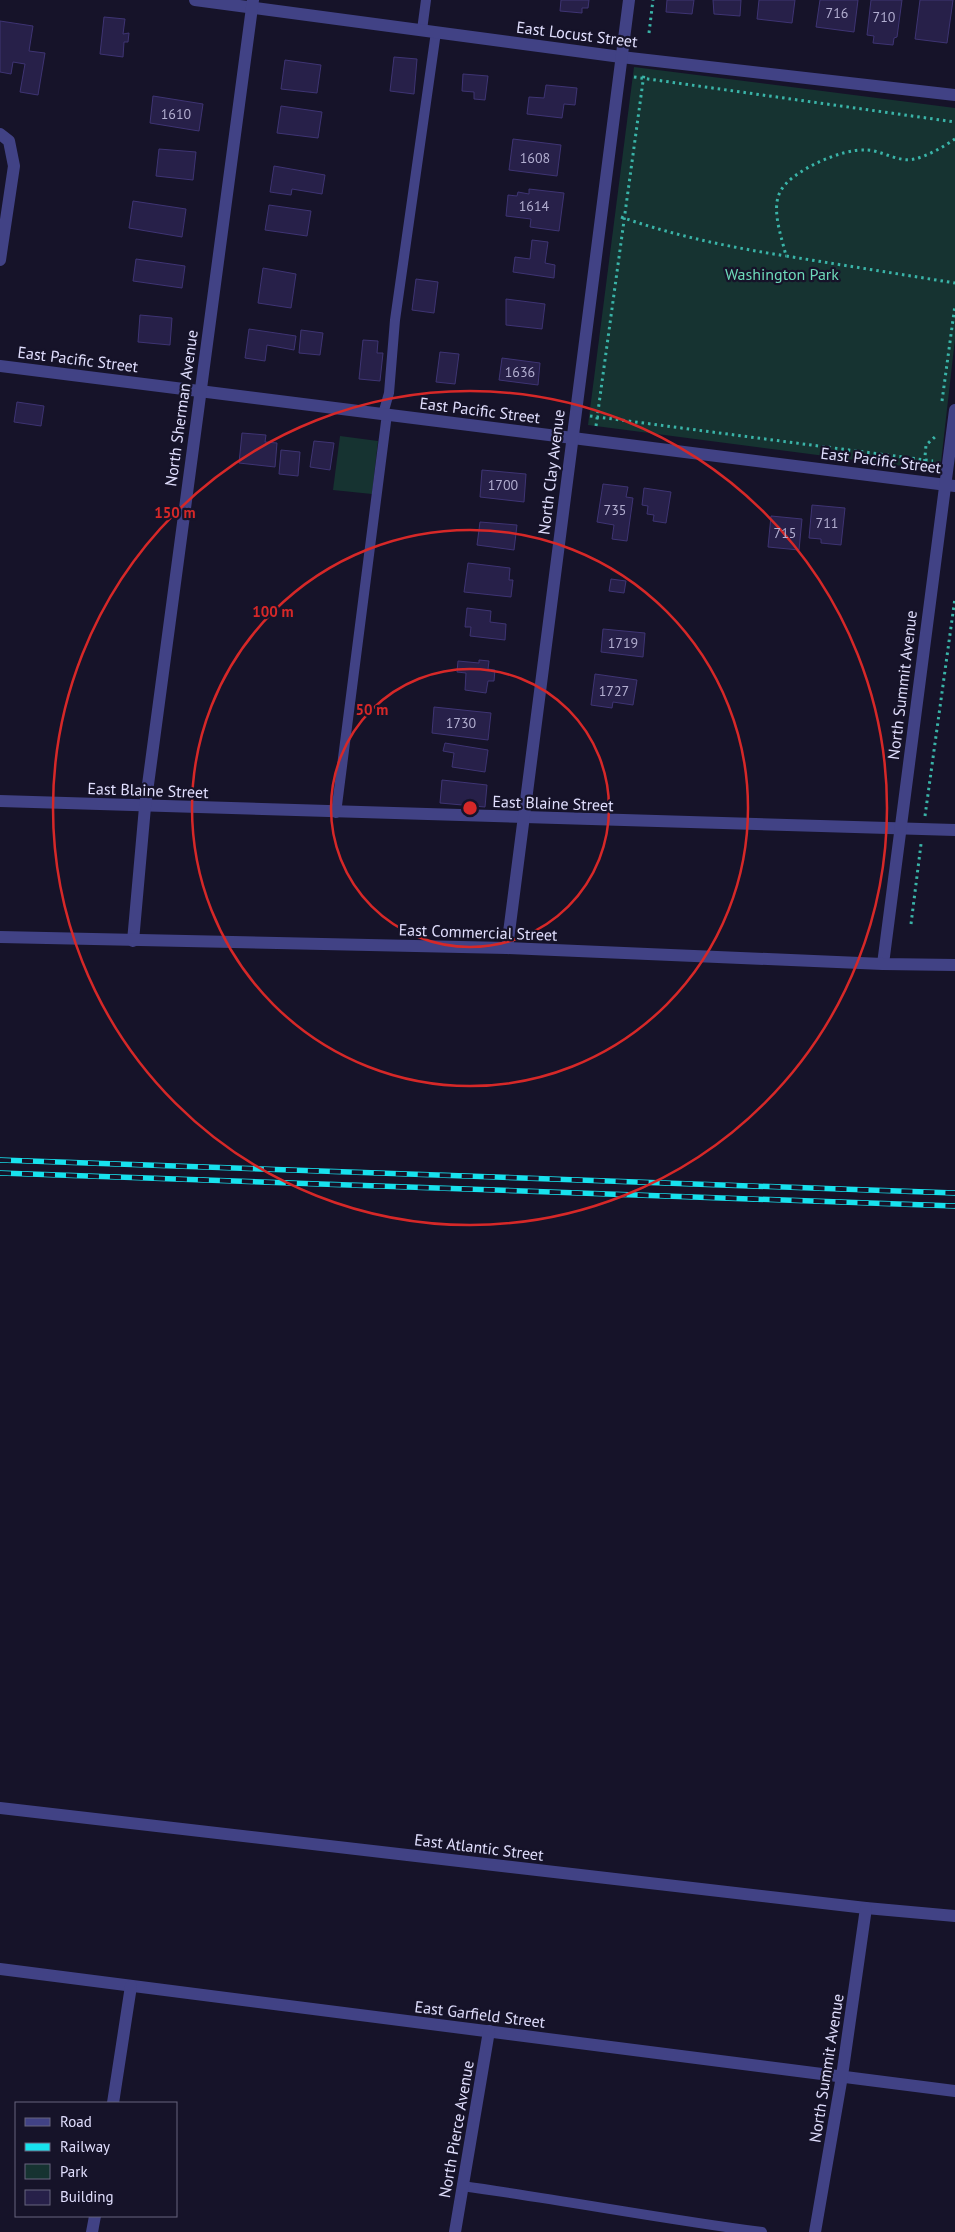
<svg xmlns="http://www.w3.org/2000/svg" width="955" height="2232" viewBox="0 0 955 2232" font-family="'PT Sans',sans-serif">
<rect width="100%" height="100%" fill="#161329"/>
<g fill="#163331">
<path d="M634,67L955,108V339L940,471L588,425Z"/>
<path d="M340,436L378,441L372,494L333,490Z"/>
</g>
<g fill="#272049" stroke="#3e3473">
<path d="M561,0H589L588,8H582V13L560,11Z"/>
<path d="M667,0H694L692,14L666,12Z"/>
<path d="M713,0H741L740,16L714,14Z"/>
<path d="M759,0H795L792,23L757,19Z"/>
<path d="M820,0H858L854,32L816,27Z"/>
<path d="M871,0H902L897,37L894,38L893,45L873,43L874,36L867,35Z"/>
<path d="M920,0H953L947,43L915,39Z"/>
<path d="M104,17L125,19L123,34L129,33L128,42H124L123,57L100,54Z"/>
<path d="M0,21L33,26L29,51L45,53L38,95L20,92L25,64L13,62L11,74L0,72Z"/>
<path d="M394,57L417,59L414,94L390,91Z"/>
<path d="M285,60L321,65L317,93L281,89Z"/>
<path d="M463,74L488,76L485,100L474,99V92L462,91Z"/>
<path d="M546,85L577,88L575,105L564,104L562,118L527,114L529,97L544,98Z"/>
<path d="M153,96L203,104L199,131L150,123Z"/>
<path d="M281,106L322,112L318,138L277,133Z"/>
<path d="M513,139L561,145L557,176L509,170Z"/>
<path d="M159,149L196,152L193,180L156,176Z"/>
<path d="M274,166L325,175L322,194L292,189L291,195L270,192Z"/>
<path d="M529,189L564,193L559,231L530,227L531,219L506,216L508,195L517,196L518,192L529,194Z"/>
<path d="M133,201L186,209L182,237L129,228Z"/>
<path d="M269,205L311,211L307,236L265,230Z"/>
<path d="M532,240L548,242L545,263L555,265L554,278L513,272L515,257L530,259Z"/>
<path d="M136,259L185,266L182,288L133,281Z"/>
<path d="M263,268L296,274L291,308L258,303Z"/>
<path d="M416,279L438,282L434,313L412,310Z"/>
<path d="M506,299L545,304L542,329L506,325Z"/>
<path d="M140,315L172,318L170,345L138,342Z"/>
<path d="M249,329L296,336L294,350L267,345L265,361L245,358Z"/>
<path d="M301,330L323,333L320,355L299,353Z"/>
<path d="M363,340L378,341L377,353H383L380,381L359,379Z"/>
<path d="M440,352L459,354L455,384L436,382Z"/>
<path d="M502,358L540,363L538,385L499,380Z"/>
<path d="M17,402L44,406L41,426L14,422Z"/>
<path d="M242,433L266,435L265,442L277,443L275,467L239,463Z"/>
<path d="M314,441L334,443L330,470L310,467Z"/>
<path d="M281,450L300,452L298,476L279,474Z"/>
<path d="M482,470L526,474L524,502L480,497Z"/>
<path d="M603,484L628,487L626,497L633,498L627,541L612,539L614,525L597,522Z"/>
<path d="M644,488L671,492L666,523L653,521L654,515L647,514L648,506L642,505Z"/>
<path d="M812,505L845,508L841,545L821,543V539L809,538Z"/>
<path d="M771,516L802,519L799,550L768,547Z"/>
<path d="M480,522L517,525L514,550L477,545Z"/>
<path d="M468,563L510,568L509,580H513L511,597L464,592Z"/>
<path d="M611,579L626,581L624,593L609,591Z"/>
<path d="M467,608L491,611L490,622L506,624L505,640L470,636L471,627H465Z"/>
<path d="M603,629L645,633L643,657L601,652Z"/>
<path d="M479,660L489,661L488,669L495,670L494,681H488L486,693L465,690L466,673L457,672L458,661L479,663Z"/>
<path d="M595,674L637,680L633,705L613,702L612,708L591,705Z"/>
<path d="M434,707L491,713L488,740L432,733Z"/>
<path d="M445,743L488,750L485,772L452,767L454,753L443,751Z"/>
<path d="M442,780L487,785L485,807L440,803Z"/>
</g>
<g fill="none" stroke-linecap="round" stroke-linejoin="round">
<g stroke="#3ab4a8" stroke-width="3" stroke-dasharray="2.5 4" stroke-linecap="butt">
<path d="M649,33L653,0"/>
<path d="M634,77L955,122"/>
<path d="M955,139C943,147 928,156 914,159C899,163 881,150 866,150C843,148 790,171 780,192C771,210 782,238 786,256L955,283"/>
<path d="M621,217C675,236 729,247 786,256"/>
<path d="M942,401L955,305"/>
<path d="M590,416L933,461"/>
<path d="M596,426L644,74"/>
<path d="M924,468L926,445L936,436"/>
<path d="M925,816L955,598"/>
<path d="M911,924L921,844"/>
</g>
<g stroke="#414285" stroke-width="10">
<path d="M422,30L426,0"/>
<path d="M383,414L389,393L395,320L436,32"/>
<path d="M336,813L387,414"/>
<path d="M462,2186C563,2200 662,2219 762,2232"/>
</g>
<g stroke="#414285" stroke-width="12">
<path d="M195,0L621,57L955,95"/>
<path d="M0,134L9,141L14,166L0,260"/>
<path d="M0,366L955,486"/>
<path d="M0,801L955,830"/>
<path d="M133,941L145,807L253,0"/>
<path d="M507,948L629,0"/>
<path d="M883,964L955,410"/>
<path d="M0,1808L866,1908L955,1916"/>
<path d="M0,1969L955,2091"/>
<path d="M113,2103L131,1986"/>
<path d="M92,2232L95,2216"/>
<path d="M455,2232L489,2031"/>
<path d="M815,2232L842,2076L866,1908"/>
</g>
<path stroke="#414285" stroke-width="12" d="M0,937L507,948L883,964L955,965"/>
<g stroke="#18e2ee" stroke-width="5.5">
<g id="rail">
<path d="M0,1160L955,1193"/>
<path d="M0,1173L955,1206"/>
</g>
</g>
<use href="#rail" stroke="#161329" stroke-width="4" stroke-dasharray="11" stroke-linecap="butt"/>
</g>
<g fill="none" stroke="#d62828" stroke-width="2.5">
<circle cx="470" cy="808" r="139"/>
<circle cx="470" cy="808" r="278"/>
<circle cx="470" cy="808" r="417"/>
</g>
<g text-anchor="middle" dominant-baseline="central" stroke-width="4.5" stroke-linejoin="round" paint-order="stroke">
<g font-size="14" fill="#b2aed0">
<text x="837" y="13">716</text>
<text x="884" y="17">710</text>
<text x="176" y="114">1610</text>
<text x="535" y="158">1608</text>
<text x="534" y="206">1614</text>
<text x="520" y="372">1636</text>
<text x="503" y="485">1700</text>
<text x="615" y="510">735</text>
<text x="827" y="523">711</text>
<text x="785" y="533">715</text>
<text x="623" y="643">1719</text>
<text x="614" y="691">1727</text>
<text x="461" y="723">1730</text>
</g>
<g font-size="16" fill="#e0defd" stroke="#161329">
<text transform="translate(577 34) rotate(7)">East Locust Street</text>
<text transform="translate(78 359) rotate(7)">East Pacific Street</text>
<text transform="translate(181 408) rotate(-82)">North Sherman Avenue</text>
<text transform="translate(480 410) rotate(7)">East Pacific Street</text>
<text transform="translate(881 460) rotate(7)">East Pacific Street</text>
<text transform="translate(551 472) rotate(-83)">North Clay Avenue</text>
<text transform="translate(902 685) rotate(-83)">North Summit Avenue</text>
<text transform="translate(148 790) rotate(2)">East Blaine Street</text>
<text transform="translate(553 803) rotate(2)">East Blaine Street</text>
<text transform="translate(478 932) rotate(2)">East Commercial Street</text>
<text transform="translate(479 1847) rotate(7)">East Atlantic Street</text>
<text transform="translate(480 2014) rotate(7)">East Garfield Street</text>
<text transform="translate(826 2068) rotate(-81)">North Summit Avenue</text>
<text transform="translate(456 2129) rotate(-80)">North Pierce Avenue</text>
</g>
<g font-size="16" fill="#6dd9ba" stroke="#161329">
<text x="782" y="274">Washington Park</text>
</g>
</g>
<circle cx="470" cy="808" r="8" fill="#d62828" stroke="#161329" stroke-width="2.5"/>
<g font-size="15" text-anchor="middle" font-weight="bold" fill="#d62828" stroke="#161329" stroke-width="4.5" stroke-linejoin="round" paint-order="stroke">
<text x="175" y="518">150 m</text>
<text x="273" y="617">100 m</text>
<text x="372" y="715">50 m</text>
</g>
<rect x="15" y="2102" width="162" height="115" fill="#161329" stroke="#67647e"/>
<rect x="25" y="2118" width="25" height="8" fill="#414285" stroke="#67647e"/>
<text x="60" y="2127" font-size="15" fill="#e0defd">Road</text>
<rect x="25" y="2143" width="25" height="8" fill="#18e2ee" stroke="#67647e"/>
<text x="60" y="2152" font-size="15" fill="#e0defd">Railway</text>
<rect x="25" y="2164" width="25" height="15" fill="#163331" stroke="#67647e"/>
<text x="60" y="2177" font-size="15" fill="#e0defd">Park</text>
<rect x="25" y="2190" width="25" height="15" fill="#272049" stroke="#67647e"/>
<text x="60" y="2202" font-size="15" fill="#e0defd">Building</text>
</svg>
